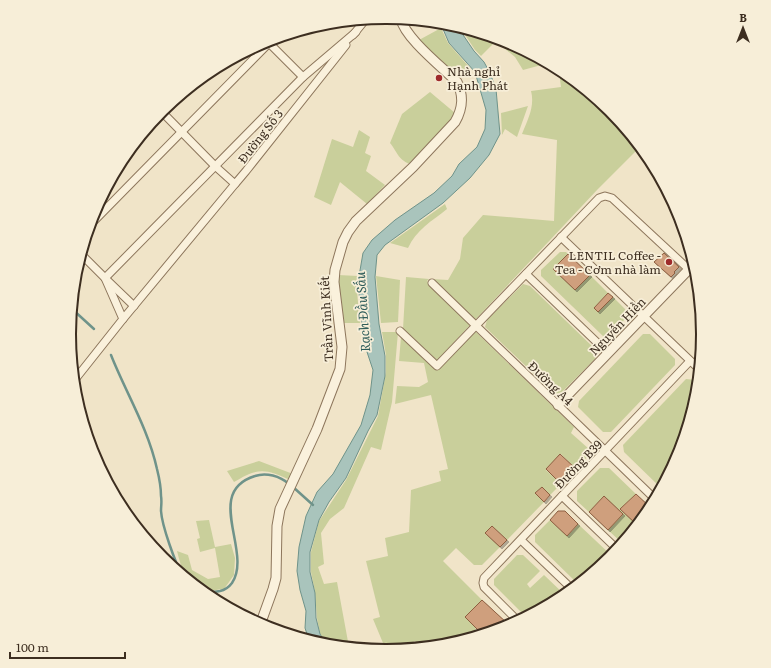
<svg xmlns="http://www.w3.org/2000/svg" width="771" height="668" viewBox="0 0 771 668" font-family="Literata,serif">
<defs>
<filter id="shadow"><feDropShadow dx="2" dy="2" stdDeviation="0" flood-color="#0004"/></filter>
</defs>
<rect width="100%" height="100%" fill="#f0e4c8"/>
<g fill="#c9cf9b">
<path d="M460,27L486,35L493,44L481,56L475,50Z"/>
<path d="M441,28L448,43L470,68L459,77L419,40Z"/>
<path d="M494,37L507,41L562,71L593,96L640,147L597,190L475,320L432,279L448,280L460,259L463,238L483,215L554,221L557,140L522,134C528,119 535,106 531,91L561,87L559,72L545,64L523,70L515,57L499,44Z"/>
<path d="M430,92L455,113L448,123L412,165C398,160 398,153 390,143L402,114Z"/>
<path d="M528,106L517,137L505,129L502,135L501,113Z"/>
<path d="M359,130L370,137L365,153L371,156L366,171L385,185L367,204L340,182L331,205L314,197L332,139L353,147Z"/>
<path d="M445,204L447,209C432,221 416,230 408,248L390,243Z"/>
<path d="M560,252H566L568,254L553,269L575,290L590,275L608,293L594,308L598,312L613,297L627,311V317L608,337L603,336L541,276V270Z"/>
<path d="M338,275L358,276L356,281L360,323H343Z"/>
<path d="M376,276L400,280L398,322L381,323Z"/>
<path d="M406,277L429,279L427,281L470,325L436,362L403,329Z"/>
<path d="M523,284L530,286L595,349L597,352L595,359L562,392L555,394L553,392L485,327L487,320Z"/>
<path d="M475,331L574,427L571,433L589,449V455L576,469L561,454L546,470L561,484L550,495L542,487L535,493L544,502L507,540L492,526L485,533L500,547L482,565H474L456,548L443,561L482,600L465,617L476,628L470,638L447,645L428,647L414,641L410,649L385,651L373,650L383,643L373,619L380,617L366,561L388,556L385,538L409,532L411,490L441,481L439,471L448,469L431,395L395,404L397,386L419,387L428,382L424,363L399,361L401,337L436,370Z"/>
<path d="M382,332H398L392,402L381,450L371,447L344,508L330,519L321,533L324,564L318,567L324,584L337,582L349,647L328,645L320,634L317,618L315,592L311,572V552L319,521L346,480L378,416L386,372V355Z"/>
<path d="M643,334H650L675,359V365L611,432H603L578,407L579,401Z"/>
<path d="M686,379L696,380L698,381L696,396L678,456L661,488L624,452L623,445Z"/>
<path d="M259,461L293,474L290,480C265,468 257,468 234,482L227,471Z"/>
<path d="M600,468H609L636,494L620,509L635,523L650,508L622,543L608,530L622,514L604,496L589,512L577,501V491Z"/>
<path d="M209,520L215,547L231,544L235,558L234,575L224,589C219,589 213,591 208,591C187,590 181,567 177,551L188,555L192,570L208,579L220,577L215,548L200,552L197,539L200,538L196,521Z"/>
<path d="M550,520L567,536L578,524L612,556L578,584L535,542V535Z"/>
<path d="M517,555H523L540,571L527,584L530,588L544,575L565,595L526,617L494,585V579Z"/>
</g>
<path fill="#a9c4bc" stroke="#6f938a" d="M441,23L457,26L474,51L484,62L490,73L496,89L500,134L489,155L470,178L443,203L385,245L377,255L375,277L379,324L385,356V376L377,415L368,431L346,478L329,502L319,520L310,552V572L315,593L316,618L320,634L327,645L309,640L305,628L306,611L300,590L297,571L299,547L306,516L317,492L333,474L361,425L370,395L373,370L366,349L362,324L358,282L363,253L372,240L395,220L434,193L452,176L459,164L477,147L485,129L486,110L475,72L449,43L443,29Z"/>
<g fill="none" stroke-linecap="round" stroke-linejoin="round">
<g stroke="#6f938a" stroke-width="2.5">
<path d="M71,308L94,329"/>
<path d="M111,355C126,393 148,428 157,469C159,477 161,487 161,496C162,501 161,506 161,511C162,526 175,562 182,575"/>
<path d="M293,487L313,505"/>
<path d="M202,591C208,594 214,592 220,591C225,590 229,587 232,583C253,552 203,492 255,476C266,472 280,476 289,484"/>
</g>
</g>
<g fill="#cf9f7d" stroke="#8d5f41" filter="url(#shadow)">
<path d="M664,253L679,267L674,272L675,273L671,277L654,262Z"/>
<path d="M568,254L590,275L575,290L553,269Z"/>
<path d="M608,293L613,297L598,312L594,308Z"/>
<path d="M560,454L576,469L561,484L546,469Z"/>
<path d="M542,487L550,495L544,502L535,493Z"/>
<path d="M636,494L650,507L635,523L620,509Z"/>
<path d="M604,496L623,514L608,530L589,512Z"/>
<path d="M558,511H565L578,524L567,536L550,520Z"/>
<path d="M492,526L507,540L500,547L485,533Z"/>
<path d="M482,600L508,624L504,628L482,634L465,617Z"/>
</g>
<g fill="none" stroke-linecap="round" stroke-linejoin="round">
<g stroke="#8d765c" stroke-width="9">
<g id="minor">
<path d="M353,35L366,19"/>
<path d="M269,43L303,77"/>
<path d="M161,111L215,166L235,184L246,171L346,45"/>
<path d="M89,226L274,38"/>
<path d="M561,237L699,369"/>
<path d="M80,253L105,278L303,77L356,32"/>
<path d="M526,274L608,353"/>
<path d="M105,278L123,319"/>
<path d="M108,281L134,306"/>
<path d="M432,283L655,499"/>
<path d="M400,331L437,366L599,198L605,196L612,198L697,277"/>
<path d="M73,382L123,319L235,184"/>
<path d="M562,496L617,549"/>
<path d="M521,540L572,589"/>
<path d="M518,621L484,587L483,583L484,578L690,361"/>
</g>
</g>
<g stroke="#8d765c" stroke-width="11">
<g id="tertiary">
<path d="M558,405L694,264"/>
<path d="M260,625L273,589L276,578L277,526L280,509L317,429L340,369L342,347L334,282L335,270L343,242L348,232L356,221L413,167L455,122C463,108 464,96 457,82C442,67 405,38 401,19"/>
</g>
</g>
<use href="#minor" stroke="#faf1dc" stroke-width="7"/>
<use href="#tertiary" stroke="#faf1dc" stroke-width="9"/>
</g>
<g fill="#9e2a2b" stroke="#f7eed8" stroke-width="1.5">
<circle cx="439" cy="78" r="4"/>
<circle cx="669" cy="262" r="4"/>
</g>
<g text-anchor="middle" dominant-baseline="central" stroke-width="3.5" stroke-linejoin="round" paint-order="stroke">
<g font-size="12" fill="#3d2e20" stroke="#f7eed8" text-anchor="start">
<text x="447" y="71">Nhà nghỉ<tspan x="447" dy="14">Hạnh Phát</tspan></text>
<text x="661" y="255" text-anchor="end">LENTIL Coffee -<tspan x="661" dy="14">Tea - Cơm nhà làm</tspan></text>
</g>
<g font-size="12" fill="#3d2e20" stroke="#f7eed8">
<text transform="translate(260 136) rotate(-52)">Đường Số 3</text>
<text transform="translate(326 319) rotate(-93)">Trần Vĩnh Kiết</text>
<text transform="translate(617 326) rotate(-46)">Nguyễn Hiền</text>
<text transform="translate(551 383) rotate(44)">Đường A4</text>
<text transform="translate(578 464) rotate(-46)">Đường B39</text>
</g>
<g font-size="13" font-style="italic" fill="#2f5d5a" stroke="#f7eed8">
<text transform="translate(362 312) rotate(-94)">Rạch Đầu Sấu</text>
</g>
</g>
<path d="M0 0H771V668H0ZM76 334a310 310 0 1 1 620 0a310 310 0 1 1-620 0Z" fill="#f7eed8" fill-rule="evenodd"/>
<path fill="none" stroke="#3d2e20" stroke-width="2" d="M76 334a310 310 0 1 1 620 0a310 310 0 1 1-620 0Z"/>
<g transform="translate(743 28)" stroke="#f7eed8" stroke-width="3" paint-order="stroke">
<path d="M0-3L7 15L0 10L-7 15Z" fill="#3d2e20"/>
<text y="-6" font-size="11" font-weight="bold" text-anchor="middle" fill="#3d2e20">B</text>
</g>
<path d="M10 652v6h115v-6" fill="none" stroke="#3d2e20" stroke-width="2"/>
<text x="16" y="652" font-size="12" fill="#3d2e20" stroke="#f7eed8" stroke-width="3" paint-order="stroke">100 m</text>
</svg>
